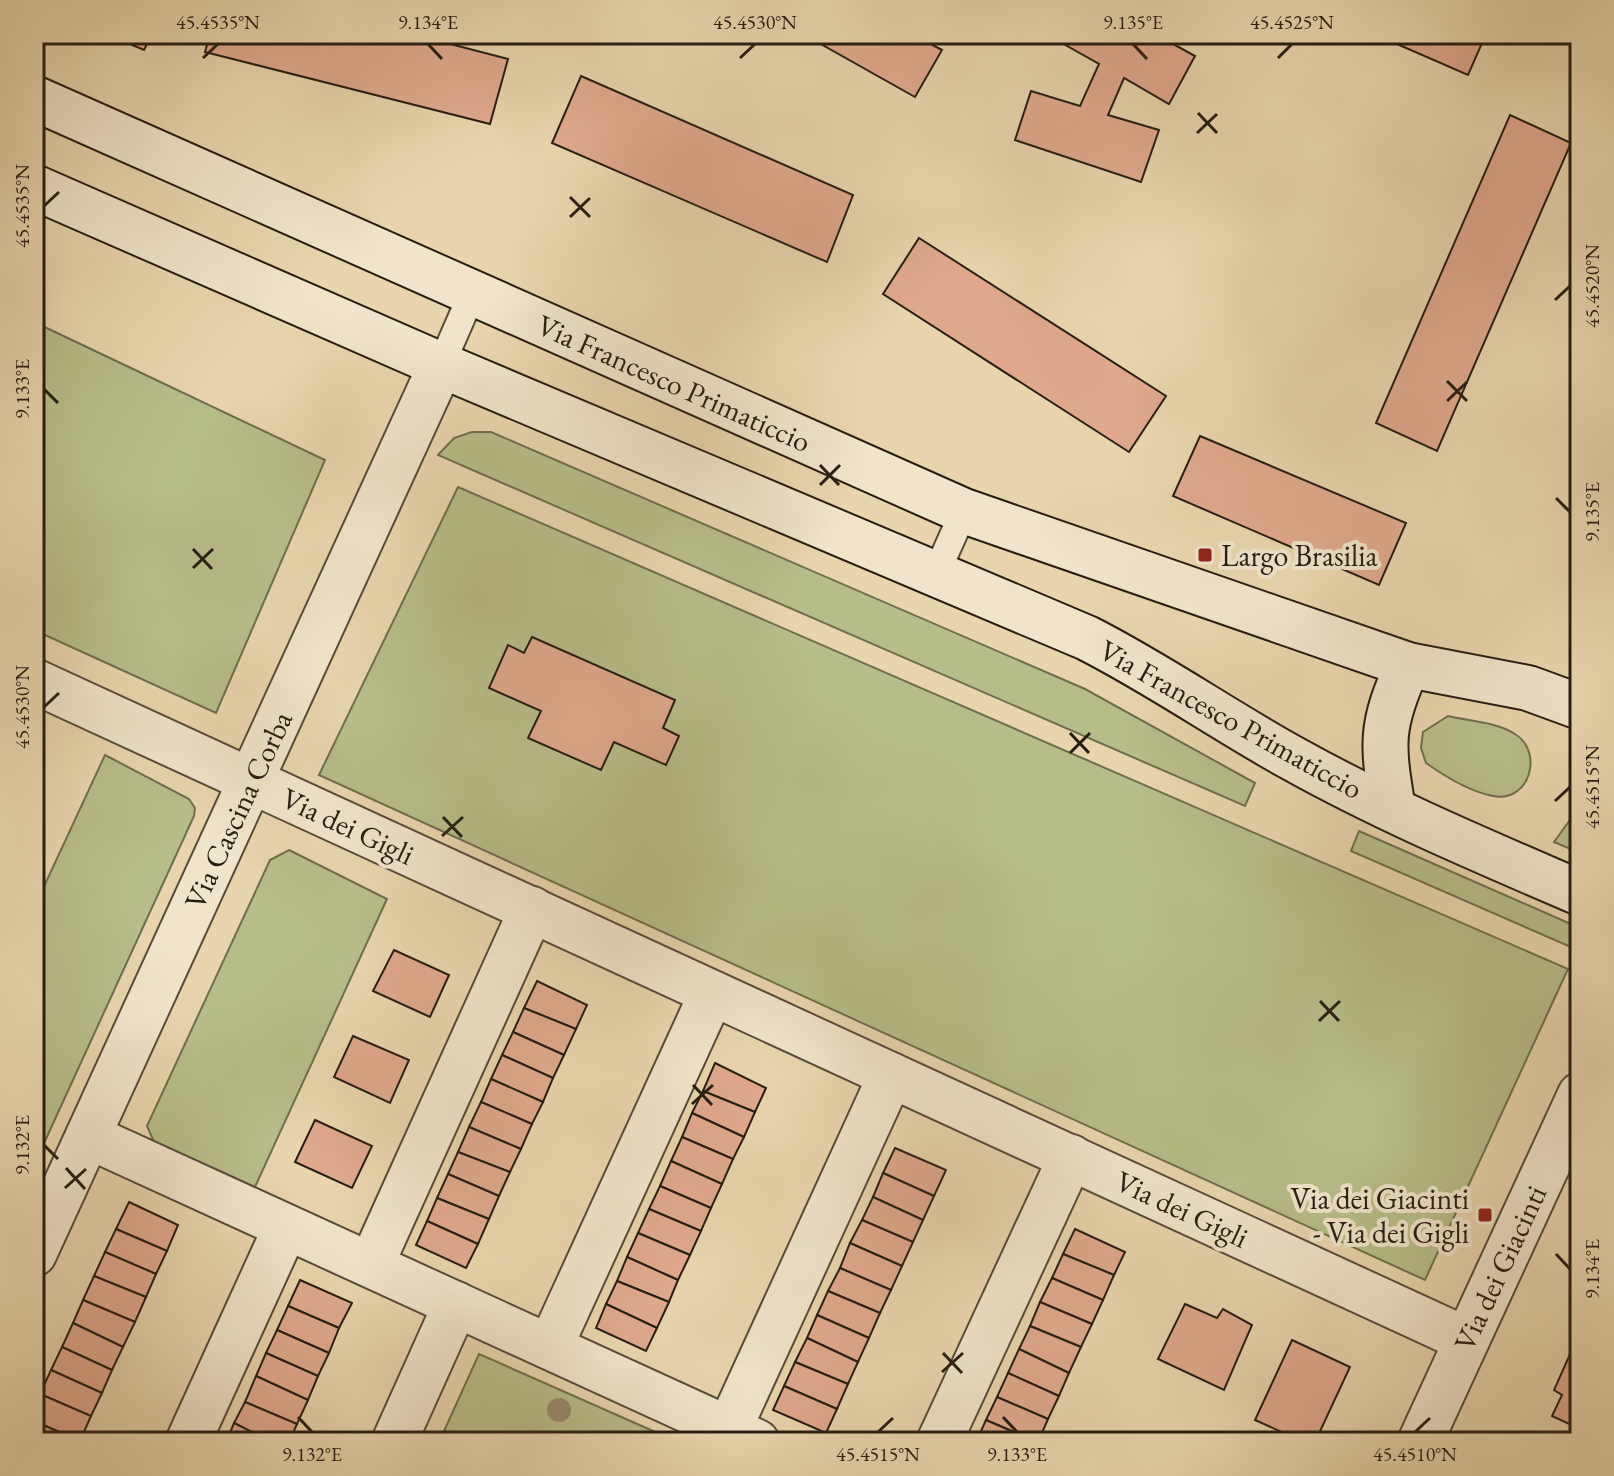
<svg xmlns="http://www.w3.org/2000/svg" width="1614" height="1476" viewBox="0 0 1614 1476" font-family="'EB Garamond',serif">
<rect width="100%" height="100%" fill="#e8d5ad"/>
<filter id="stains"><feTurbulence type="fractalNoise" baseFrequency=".0025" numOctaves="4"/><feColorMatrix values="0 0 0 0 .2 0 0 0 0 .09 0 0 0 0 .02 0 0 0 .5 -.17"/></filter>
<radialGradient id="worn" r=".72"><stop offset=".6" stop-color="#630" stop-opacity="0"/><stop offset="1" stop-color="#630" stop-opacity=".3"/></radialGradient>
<g fill="#b7bd89" stroke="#6f6e4e" stroke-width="2">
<path d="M34,322L325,460L216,713L34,630Z"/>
<path d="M472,432H491L1085,689L1255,783L1245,806L438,455L454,438Z"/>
<path d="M458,487L1568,969L1425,1280L319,775Z"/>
<path d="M1448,716C1469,721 1497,722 1515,734C1544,752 1530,803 1493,796C1471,792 1443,775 1426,763L1421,748L1423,732Z"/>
<path d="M105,755L189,799L195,808L194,816L34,1165V908Z"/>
<path d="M1580,806V853L1554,842Z"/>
<path d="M1359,831L1580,928L1573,948L1351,851Z"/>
<path d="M289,850L387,899L255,1187L154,1142L147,1126L270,860Z"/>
<path d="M479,1354L678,1442H439Z"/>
</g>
<g fill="#e0a88d" stroke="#271e12" stroke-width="2">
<path d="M106,34H152L144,50Z"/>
<path d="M210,34H412L508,59L490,124L205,52Z"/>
<path d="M803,34H912L942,50L915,97Z"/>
<path d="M1056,34H1155L1195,56L1169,104L1124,78L1108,115L1159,130L1141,182L1015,140L1031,91L1080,106L1099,64L1053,38Z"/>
<path d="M1374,34H1486L1468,75Z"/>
<path d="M581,76L853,195L827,262L552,143Z"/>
<path d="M1510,115L1571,143L1437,451L1376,423Z"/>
<path d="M919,238L1166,396L1129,452L883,294Z"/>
<path d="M1200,436L1406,523L1379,585L1173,496Z"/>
<path d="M532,637L675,700L663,728L679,736L666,765L614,742L601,770L528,738L541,711L489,688L508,645L524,653Z"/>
<path d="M394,950L449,975L430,1017L373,991Z"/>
<path d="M537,981L587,1005L576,1029L524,1008Z"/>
<path d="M524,1008L576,1029L564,1055L513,1032Z"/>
<path d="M513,1032L564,1055L553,1078L502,1055Z"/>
<path d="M353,1036L409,1060L390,1103L334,1077Z"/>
<path d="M502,1055L553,1078L543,1102L491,1079Z"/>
<path d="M715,1063L766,1088L755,1112L703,1091Z"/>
<path d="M491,1079L543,1102L532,1124L481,1102Z"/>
<path d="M703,1091L755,1112L744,1137L692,1113Z"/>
<path d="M481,1102L532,1124L521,1149L469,1127Z"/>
<path d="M692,1113L744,1137L733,1159L682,1137Z"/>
<path d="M315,1120L372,1146L352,1188L295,1162Z"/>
<path d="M469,1127L521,1149L510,1172L458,1152Z"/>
<path d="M682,1137L733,1159L722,1184L671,1161Z"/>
<path d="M895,1148L946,1170L934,1196L883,1173Z"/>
<path d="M458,1152L510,1172L499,1196L448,1174Z"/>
<path d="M671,1161L722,1184L711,1208L660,1186Z"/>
<path d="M883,1173L934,1196L923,1220L873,1197Z"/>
<path d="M448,1174L499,1196L489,1219L437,1198Z"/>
<path d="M660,1186L711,1208L701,1231L649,1209Z"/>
<path d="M873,1197L923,1220L913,1242L862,1220Z"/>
<path d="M437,1198L489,1219L478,1244L427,1221Z"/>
<path d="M129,1202L178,1225L167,1251L116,1229Z"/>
<path d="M649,1209L701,1231L690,1255L638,1233Z"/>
<path d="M862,1220L913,1242L902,1266L850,1243Z"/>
<path d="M427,1221L478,1244L466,1268L416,1245Z"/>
<path d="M116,1229L167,1251L156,1274L105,1252Z"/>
<path d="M1075,1229L1125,1252L1114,1275L1063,1254Z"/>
<path d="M638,1233L690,1255L678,1280L627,1257Z"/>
<path d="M850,1243L902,1266L891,1290L840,1268Z"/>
<path d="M105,1252L156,1274L146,1297L94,1276Z"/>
<path d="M1063,1254L1114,1275L1103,1300L1052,1278Z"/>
<path d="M627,1257L678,1280L669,1302L617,1281Z"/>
<path d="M840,1268L891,1290L880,1313L828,1291Z"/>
<path d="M94,1276L146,1297L135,1322L83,1300Z"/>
<path d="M1052,1278L1103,1300L1092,1324L1040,1302Z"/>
<path d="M300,1280L352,1303L339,1328L288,1306Z"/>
<path d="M617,1281L669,1302L657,1328L606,1304Z"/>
<path d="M828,1291L880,1313L869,1338L817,1315Z"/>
<path d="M83,1300L135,1322L123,1347L73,1323Z"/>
<path d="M1040,1302L1092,1324L1081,1347L1030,1326Z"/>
<path d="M606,1304L657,1328L646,1351L596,1328Z"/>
<path d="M1185,1304L1217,1318L1223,1309L1252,1325L1224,1390L1158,1359Z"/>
<path d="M288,1306L339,1328L329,1353L277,1330Z"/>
<path d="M817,1315L869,1338L858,1362L807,1338Z"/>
<path d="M73,1323L123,1347L112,1370L62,1347Z"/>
<path d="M1030,1326L1081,1347L1069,1373L1019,1349Z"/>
<path d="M277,1330L329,1353L318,1376L266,1353Z"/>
<path d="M807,1338L858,1362L848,1384L795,1362Z"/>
<path d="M1292,1340L1350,1367L1315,1442H1304L1255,1420Z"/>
<path d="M1575,1343L1580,1346V1429L1552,1416L1562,1395L1554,1390Z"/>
<path d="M62,1347L112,1370L102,1393L51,1370Z"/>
<path d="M1019,1349L1069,1373L1059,1396L1008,1373Z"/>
<path d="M266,1353L318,1376L308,1400L256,1376Z"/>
<path d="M795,1362L848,1384L837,1409L784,1386Z"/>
<path d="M51,1370L102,1393L91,1416L40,1394Z"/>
<path d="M1008,1373L1059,1396L1048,1419L997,1397Z"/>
<path d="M256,1376L308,1400L297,1424L245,1402Z"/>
<path d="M784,1386L837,1409L826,1433L773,1410Z"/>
<path d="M40,1394L91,1416L80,1441L34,1421V1408Z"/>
<path d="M997,1397L1048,1419L1038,1442L986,1420Z"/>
<path d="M245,1402L297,1424L289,1442H272L234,1423Z"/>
<path d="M986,1420L1037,1442H976Z"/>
<path d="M34,1421L80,1441L34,1442Z"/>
<path d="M234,1423L272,1442H226Z"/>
</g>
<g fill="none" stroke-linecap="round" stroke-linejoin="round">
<g stroke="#574c39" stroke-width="30">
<g id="lane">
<path d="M441,365L472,294"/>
<path d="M935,576L964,511"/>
</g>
</g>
<g stroke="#574c39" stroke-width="48">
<g id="street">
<path d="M34,681L1467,1340"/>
<path d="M88,1136L757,1442"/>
<path d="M34,1254L441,365"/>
<path d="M371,1265L532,909"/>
<path d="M550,1347L712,993"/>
<path d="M729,1429L891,1075"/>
<path d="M188,1442L286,1227"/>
<path d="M394,1442L456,1304"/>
<path d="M939,1442L1071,1157"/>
<path d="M1420,1442L1580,1095"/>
</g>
</g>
<g stroke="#271e12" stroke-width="48">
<g id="secondary">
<path d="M34,98L964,511L1408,665L1528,688L1580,707"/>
<path d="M34,187L441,365L1087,638C1158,674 1223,720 1292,758C1385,810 1483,851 1580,893"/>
<path d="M1393,809C1382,744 1380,726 1408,665"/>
</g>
</g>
<use href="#lane" stroke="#f0e4ca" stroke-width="26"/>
<use href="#street" stroke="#f0e4ca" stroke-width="44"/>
<use href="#secondary" stroke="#f0e4ca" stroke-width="44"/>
</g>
<circle fill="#968b6c" cx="559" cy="1410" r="12"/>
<path fill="none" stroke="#271e12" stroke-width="3" d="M428,44L442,59M1133,44L1147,59M203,58L218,44M740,58L755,44M1278,58L1292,44M1198,113L1217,133M1197,133L1217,114M570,197L590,217M44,206L59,192M570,217L590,198M1555,300L1570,286M1447,381L1467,401M44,389L58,403M1447,401L1467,382M820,465L839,485M820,485L840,465M1556,498L1570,512M193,549L212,569M193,568L213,549M44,707L59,693M1070,733L1089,753M1070,753L1090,733M1555,801L1570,787M443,817L462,837M442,836L463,817M1320,1001L1339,1021M1319,1021L1340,1001M693,1085L712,1105M692,1104L713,1085M44,1145L58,1159M66,1168L85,1189M65,1188L86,1169M1556,1254L1570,1269M943,1353L962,1373M942,1372L963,1353M298,1417L312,1432M1003,1417L1017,1432M878,1432L893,1418M1415,1432L1430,1418"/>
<g fill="#8f2418" stroke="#f0e4ca" stroke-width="3">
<rect x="1197" y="547" width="16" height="16" rx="4"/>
<rect x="1477" y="1207" width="16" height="16" rx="4"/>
</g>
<g text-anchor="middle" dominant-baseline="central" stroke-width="8" stroke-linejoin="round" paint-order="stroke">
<g font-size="30" fill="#271e12" stroke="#f0e4ca">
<text transform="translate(674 383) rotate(24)">Via Francesco Primaticcio</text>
<text transform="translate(1231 719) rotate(29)">Via Francesco Primaticcio</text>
<text transform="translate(238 810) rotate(-65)">Via Cascina Corba</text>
<text transform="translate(348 826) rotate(25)">Via dei Gigli</text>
<text transform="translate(1182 1209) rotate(25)">Via dei Gigli</text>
<text transform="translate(1500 1268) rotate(-65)">Via dei Giacinti</text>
</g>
<g font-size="30" fill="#271e12" stroke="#f0e4ca" text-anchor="start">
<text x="1221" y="555">Largo Brasilia</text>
<text x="1469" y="1198" text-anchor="end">Via dei Giacinti<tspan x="1469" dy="34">- Via dei Gigli</tspan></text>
</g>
</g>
<rect width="1614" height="1476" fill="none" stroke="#e8d5ad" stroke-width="88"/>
<rect x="44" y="44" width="1526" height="1388" fill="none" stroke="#271e12" stroke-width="3"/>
<g font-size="20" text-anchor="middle" fill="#271e12">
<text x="218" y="29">45.4535°N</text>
<text x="428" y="29">9.134°E</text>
<text x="755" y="29">45.4530°N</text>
<text x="1133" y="29">9.135°E</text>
<text x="1292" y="29">45.4525°N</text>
<text transform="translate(22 206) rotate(-90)" y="7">45.4535°N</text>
<text transform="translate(1592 286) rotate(-90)" y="7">45.4520°N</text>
<text transform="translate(22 389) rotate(-90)" y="7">9.133°E</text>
<text transform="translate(1592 512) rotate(-90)" y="7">9.135°E</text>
<text transform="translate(22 707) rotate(-90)" y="7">45.4530°N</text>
<text transform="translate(1592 787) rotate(-90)" y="7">45.4515°N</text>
<text transform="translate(22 1145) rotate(-90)" y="7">9.132°E</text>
<text transform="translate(1592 1269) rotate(-90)" y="7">9.134°E</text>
<text x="312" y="1461">9.132°E</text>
<text x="878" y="1461">45.4515°N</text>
<text x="1017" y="1461">9.133°E</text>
<text x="1415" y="1461">45.4510°N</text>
</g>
<rect width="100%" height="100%" filter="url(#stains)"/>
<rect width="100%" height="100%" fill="url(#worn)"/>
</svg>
